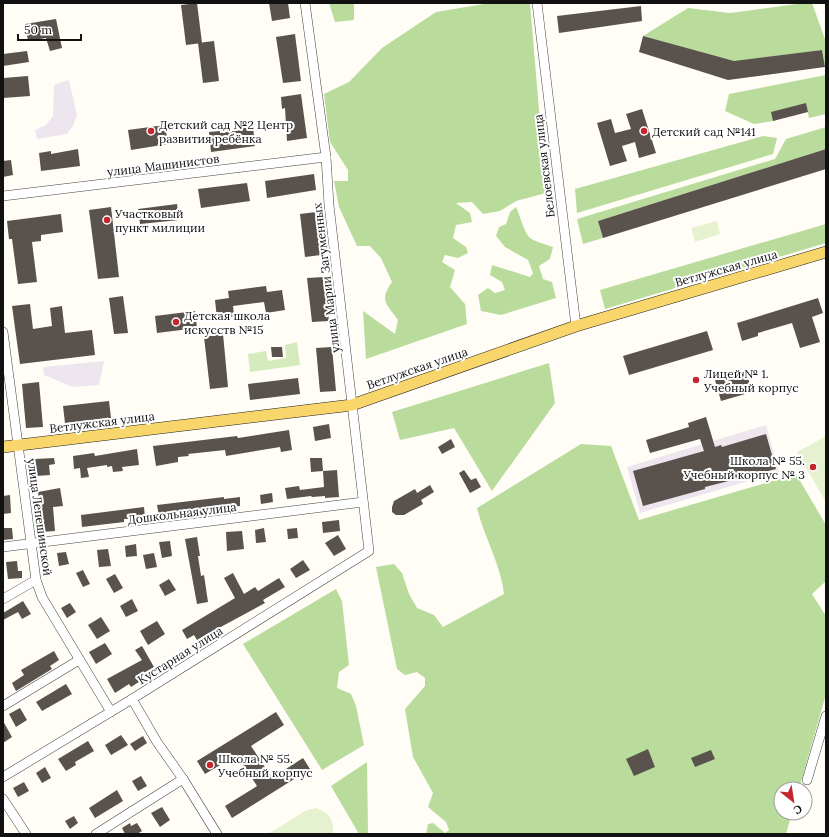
<svg xmlns="http://www.w3.org/2000/svg" width="829" height="837" viewBox="0 0 829 837" font-family="Lora,serif">
<rect width="100%" height="100%" fill="#fffdf5"/>
<g fill="#eee6ef">
<path d="M69,80L77,115L73,126L67,134L37,139L35,130L46,125L53,116L54,85Z"/>
<path d="M104,361L99,385L73,387L44,375L43,367Z"/>
<path d="M766,425L779,472L640,513L627,467Z"/>
</g>
<path fill="#d5ebbd" d="M297,342L300,365L250,372L248,354L266,351L268,361L286,358L285,345Z"/>
<g fill="#b9dc9c">
<path d="M329,3H354V20L335,22Z"/>
<path d="M490,3H530L546,193L516,201L500,211L483,214L472,202L456,203L470,213L472,222L456,225L453,238L466,247L468,253L458,258L445,255L442,262L455,270L450,287L465,304L467,324L366,359L363,311L395,334L398,320C386,303 379,301 392,282L381,258L370,246H357L339,207L334,181H348V170L330,142L324,94L349,82L382,48L436,12Z"/>
<path d="M804,3H812L826,42L825,67L822,50L733,62L643,36L688,8L730,13Z"/>
<path d="M826,75V114L809,118L806,104L773,121L754,124L725,111L729,94Z"/>
<path d="M826,127V149L598,221L603,238L583,244L577,219L775,159L786,139Z"/>
<path d="M763,136L777,138L773,154L577,213L575,189Z"/>
<path d="M516,207C520,215 524,232 529,237C534,242 546,244 553,247L550,259L539,266L543,279L552,282L556,298L501,315L481,311L478,295L488,288L495,293L505,290L502,282L490,275L492,265L530,277L533,273L528,260L505,247L496,236L499,227L506,224L510,212Z"/>
<path d="M826,224V243L605,309L600,290Z"/>
<path d="M549,363L555,403L492,491L454,428L400,440L392,412Z"/>
<path d="M581,444L611,446L639,520L796,474L826,525V581L812,594L826,616V694L799,789H781V813H792L786,834H426L428,824L433,823L445,833L449,830L446,822L428,807L433,793L413,757L405,709L425,686V678L417,672L405,675L397,669L376,567L394,564L402,573L409,594L417,608L434,615L443,627L504,594C501,565 484,537 477,508Z"/>
<path d="M336,589L342,601L349,665L339,672L337,688L351,694L356,706L364,745L322,770L243,644Z"/>
<path d="M367,762L368,834H359L331,786Z"/>
</g>
<g fill="#e6f2cf">
<path d="M717,221L720,234L695,242L691,228Z"/>
<path d="M826,436V502L797,452Z"/>
<path d="M316,808C330,813 334,820 333,834H268L307,810Z"/>
</g>
<g fill="#5a524d">
<path d="M197,3L202,43L186,45L181,5Z"/>
<path d="M269,3H288L290,18L272,21Z"/>
<path d="M641,6L642,21L559,33L557,16Z"/>
<path d="M56,19L62,48L50,51L46,38L28,41L25,24Z"/>
<path d="M295,34L301,81L283,83L276,37Z"/>
<path d="M643,36L734,61L822,50L825,67L728,80L639,52Z"/>
<path d="M214,41L219,81L203,83L198,43Z"/>
<path d="M27,51L29,62L3,66V54Z"/>
<path d="M28,76L30,96L3,98V78Z"/>
<path d="M301,94L307,138L287,141L285,108L282,109L281,97Z"/>
<path d="M806,103L808,112L773,121L771,112Z"/>
<path d="M642,109L656,153L639,158L635,142L622,146L627,161L610,166L597,123L611,119L615,133L631,129L626,114Z"/>
<path d="M165,125L168,144L131,150L128,130Z"/>
<path d="M253,126L255,146L211,152L209,132L220,131V133L241,130V127Z"/>
<path d="M78,149L80,166L41,171L39,153L51,151V154Z"/>
<path d="M826,149V169L603,238L598,221Z"/>
<path d="M11,160L13,175L3,177V161Z"/>
<path d="M314,174L316,190L267,198L265,181Z"/>
<path d="M247,183L250,201L201,208L198,189Z"/>
<path d="M177,204L179,220L140,224L138,209Z"/>
<path d="M111,207L119,277L98,279L89,210Z"/>
<path d="M316,212L321,255L305,257L300,214Z"/>
<path d="M61,214L63,232L41,235V241L32,242L37,282L18,284L12,239H9L7,221Z"/>
<path d="M324,277L329,321L312,322L307,278Z"/>
<path d="M266,286L267,292L282,290L285,310L266,313L264,302L233,306L234,316L217,319L215,300L229,298L228,291Z"/>
<path d="M123,296L128,333L114,334L109,298Z"/>
<path d="M818,298L823,313L812,317L820,342L800,348L792,323L758,333V336L742,341L737,323Z"/>
<path d="M30,304L33,329L52,326L50,308L62,306L65,333L92,330L95,355L20,364L12,306Z"/>
<path d="M195,311L197,328L157,333L155,316Z"/>
<path d="M707,331L713,350L629,375L623,356Z"/>
<path d="M223,334L228,387L210,389L204,337Z"/>
<path d="M271,347H282L283,357H272Z"/>
<path d="M332,347L336,391L320,392L316,348Z"/>
<path d="M746,371L752,392L721,401L715,380Z"/>
<path d="M298,378L300,394L250,400L248,384Z"/>
<path d="M39,382L43,427L26,428L22,384Z"/>
<path d="M109,401L111,418L65,423L63,406Z"/>
<path d="M706,417L715,447L721,445L722,447L766,434L776,469L705,487V489L643,506L633,471L704,451L700,439L650,453L646,440L689,427L688,423Z"/>
<path d="M329,424L331,438L315,441L313,427Z"/>
<path d="M289,430L292,450L281,452L280,447L226,456L225,450L188,454L189,456L178,457V462L156,466L153,446L237,436L238,438Z"/>
<path d="M451,439L455,447L442,454L438,447Z"/>
<path d="M137,449L139,465L122,467L123,471L113,472L112,466L107,467V465L87,468L89,477L81,478L80,468L74,469L73,456L94,453L95,456Z"/>
<path d="M54,458L55,464L49,465L50,475L36,476L35,459Z"/>
<path d="M310,458H322L323,471L311,472Z"/>
<path d="M337,470L339,497L325,498V496L312,497L311,496L287,499L285,488L299,486L300,490L324,487L323,471Z"/>
<path d="M464,470L471,480L476,478L481,487L470,493L459,473Z"/>
<path d="M430,485L434,492L421,500L423,504L404,515H396L392,512V507L394,501L415,489L417,493Z"/>
<path d="M60,488L63,506L53,507L55,531L42,532L40,519H42L38,492Z"/>
<path d="M272,493L273,502L261,504L260,495Z"/>
<path d="M10,495L11,513L3,514V496Z"/>
<path d="M224,497V499L240,497V506L213,509L214,514L180,517V512L159,516L157,505Z"/>
<path d="M144,507L145,518L124,519V522L82,527L81,515Z"/>
<path d="M339,520L340,531L323,533L322,522Z"/>
<path d="M3,528H12L13,539L3,540Z"/>
<path d="M264,528L266,542L256,543L255,530Z"/>
<path d="M297,528L298,538L288,539L287,529Z"/>
<path d="M242,531L244,549L227,551L226,532Z"/>
<path d="M338,535L346,549L334,556L325,543Z"/>
<path d="M197,537L200,556H198L201,576L204,575L208,602L197,604L185,539Z"/>
<path d="M170,541L172,556L162,558L159,542Z"/>
<path d="M136,544L137,556L126,557L125,546Z"/>
<path d="M108,549L111,566L99,567L97,550Z"/>
<path d="M66,552L69,564L59,566L57,553Z"/>
<path d="M154,553L157,567L146,569L143,555Z"/>
<path d="M303,560L310,570L296,578L290,569Z"/>
<path d="M17,561L18,571H22V578L8,579L6,562Z"/>
<path d="M83,570L90,584L83,587L76,573Z"/>
<path d="M233,573L244,594L255,587L258,591L279,578L285,587L263,600L265,603L217,629L219,632L213,635L211,632L197,640L194,635L187,639L182,630L235,598L224,578Z"/>
<path d="M115,574L123,588L114,593L106,579Z"/>
<path d="M169,579L176,590L165,596L159,585Z"/>
<path d="M132,599L138,611L126,617L120,606Z"/>
<path d="M23,601L31,614L22,619L18,612L3,620V613Z"/>
<path d="M70,603L76,612L67,618L61,608Z"/>
<path d="M101,617L110,631L97,639L88,625Z"/>
<path d="M157,621L165,634L148,645L140,631Z"/>
<path d="M105,643L112,654L96,664L89,652Z"/>
<path d="M142,646L154,667L140,675L142,680L131,687L129,684L115,693L107,679L142,660L135,650Z"/>
<path d="M54,651L59,660L50,666L52,669L16,691L12,683L24,675L21,670Z"/>
<path d="M66,684L72,694L42,711L36,702Z"/>
<path d="M20,708L27,720L16,727L9,714Z"/>
<path d="M276,712L284,725L251,746L272,778L303,758L310,769L232,818L225,806L257,786L237,755L205,774L197,761Z"/>
<path d="M3,721L12,737L3,743Z"/>
<path d="M121,735L128,745L111,755L105,745Z"/>
<path d="M143,736L147,743L135,751L130,744Z"/>
<path d="M88,741L94,751L75,762L76,765L66,771L58,759Z"/>
<path d="M648,749L655,767L634,776L626,759Z"/>
<path d="M711,750L715,759L695,767L691,758Z"/>
<path d="M45,767L51,778L42,783L36,773Z"/>
<path d="M141,776L147,786L138,791L132,781Z"/>
<path d="M24,782L29,791L18,797L13,788Z"/>
<path d="M117,790L123,801L95,818L89,808Z"/>
<path d="M162,807L170,820L160,827L151,813Z"/>
<path d="M74,816L78,823L70,829L65,821Z"/>
<path d="M130,823L131,826L137,823L142,831L137,834H125L122,828Z"/>
</g>
<g fill="none" stroke-linecap="round" stroke-linejoin="round">
<g stroke="#444" stroke-width="10">
<g id="minor">
<path d="M537,3L576,326"/>
<path d="M3,196L326,157"/>
<path d="M3,332L36,580L42,597L111,712"/>
<path d="M3,547L363,502"/>
<path d="M3,599L36,580"/>
<path d="M132,699L157,742L183,779L217,834"/>
<path d="M3,706L79,660"/>
<path d="M3,777L132,699L369,551L329,205L326,157L305,3"/>
<path d="M807,780L826,716"/>
<path d="M3,799L26,834"/>
<path d="M96,834L183,779"/>
</g>
</g>
<g stroke="#222" stroke-width="12">
<path id="major" d="M3,447L352,405L576,326L826,252"/>
</g>
<use href="#minor" stroke="#fff" stroke-width="9"/>
<use href="#major" stroke="#f9d66b" stroke-width="11"/>
</g>
<g fill="#c4262e" stroke="#fff" stroke-width="1.5">
<circle cx="151" cy="131" r="4"/>
<circle cx="644" cy="131" r="4"/>
<circle cx="107" cy="220" r="4"/>
<circle cx="176" cy="322" r="4"/>
<circle cx="696" cy="380" r="4"/>
<circle cx="813" cy="467" r="4"/>
<circle cx="210" cy="765" r="4"/>
</g>
<g text-anchor="middle" dominant-baseline="central" stroke-width="4" stroke-linejoin="round" paint-order="stroke">
<g font-size="12" fill="#111" stroke="#fff" text-anchor="start">
<text x="159" y="124">Детский сад №2 Центр<tspan x="159" dy="14">развития ребёнка</tspan></text>
<text x="652" y="131">Детский сад №141</text>
<text x="115" y="213">Участковый<tspan x="115" dy="14">пункт милиции</tspan></text>
<text x="184" y="315">Детская школа<tspan x="184" dy="14">искусств №15</tspan></text>
<text x="704" y="373">Лицей № 1.<tspan x="704" dy="14">Учебный корпус</tspan></text>
<text x="805" y="460" text-anchor="end">Школа № 55.<tspan x="805" dy="14">Учебный корпус № 3</tspan></text>
<text x="218" y="758">Школа № 55.<tspan x="218" dy="14">Учебный корпус</tspan></text>
</g>
<g font-size="12" fill="#111" stroke="#fff">
<text transform="translate(163 165) rotate(-7)">улица Машинистов</text>
<text transform="translate(544 166) rotate(-97)">Белоевская улица</text>
<text transform="translate(726 268) rotate(-16)">Ветлужская улица</text>
<text transform="translate(326 278) rotate(-97)">улица Марии Загуменных</text>
<text transform="translate(417 368) rotate(-19)">Ветлужская улица</text>
<text transform="translate(102 422) rotate(-7)">Ветлужская улица</text>
<text transform="translate(182 513) rotate(-7)">Дошкольная улица</text>
<text transform="translate(40 517) rotate(82)">улица Лепешинской</text>
<text transform="translate(180 655) rotate(-32)">Кустарная улица</text>
</g>
</g>
<rect width="829" height="837" fill="none" stroke="#111111" stroke-width="8"/>
<g transform="translate(793 801) rotate(150)"><circle r="19" fill="#ffffff" stroke="#a0a0a0"/>
<path d="M0-3L7 15L0 10L-7 15Z" fill="#c4262e"/>
<text y="-6" font-size="11" font-weight="bold" text-anchor="middle" fill="#111111">С</text>
</g>
<path d="M18 34v6h63v-6" fill="none" stroke="#111111" stroke-width="2"/>
<text x="24" y="34" font-size="12" fill="#111111" stroke="#ffffff" stroke-width="3" paint-order="stroke">50 m</text>
</svg>
